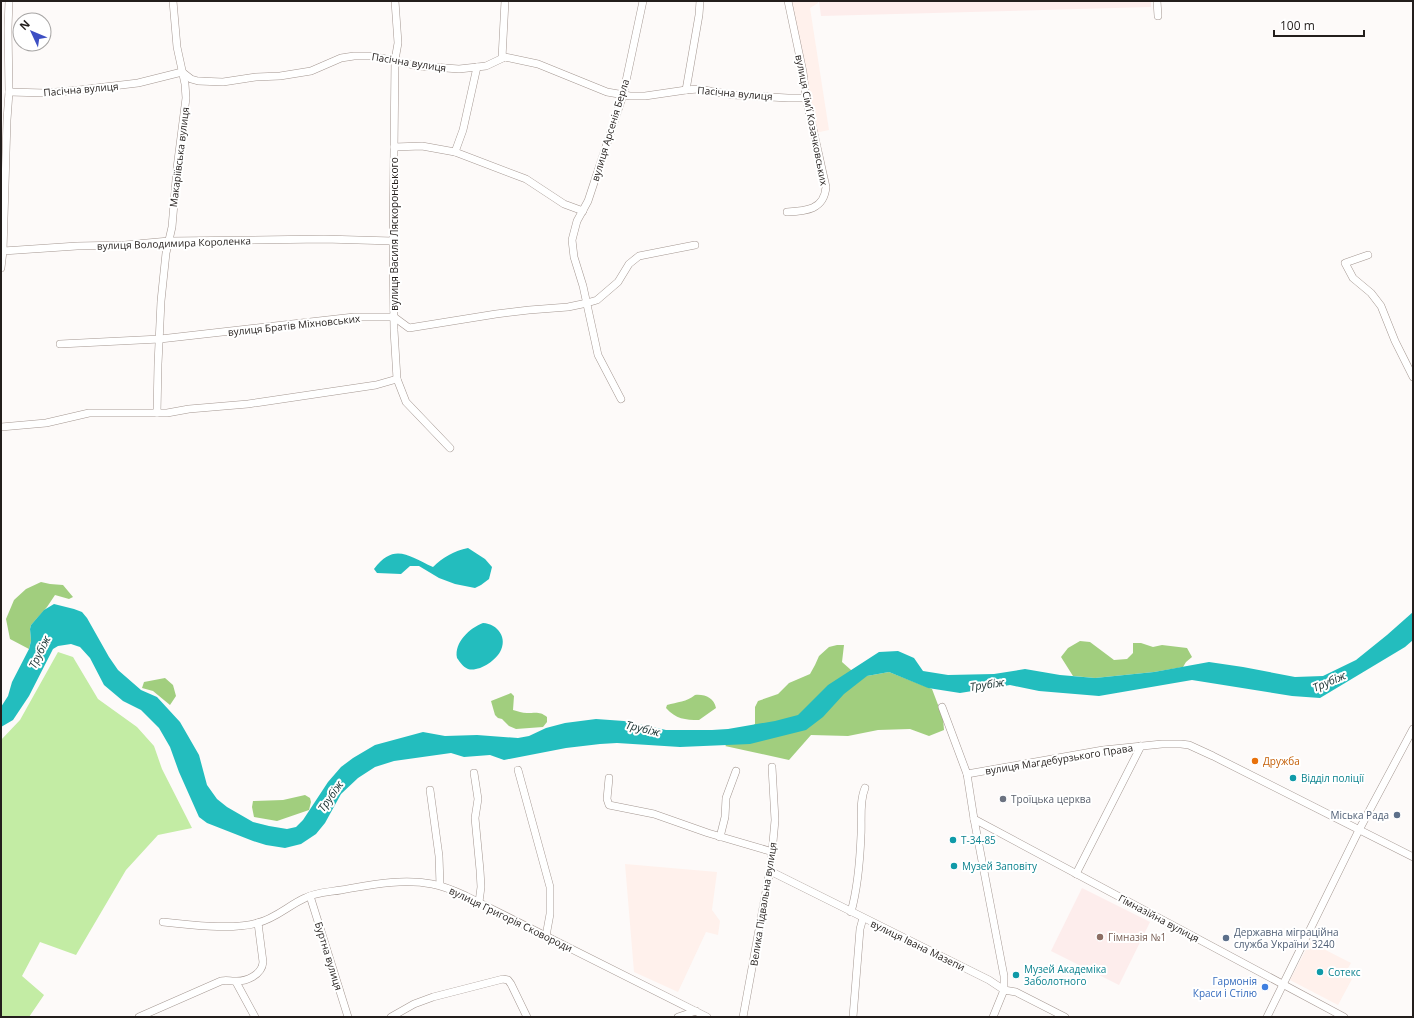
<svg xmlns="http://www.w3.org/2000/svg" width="1414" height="1018" viewBox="0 0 1414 1018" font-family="'Open Sans',sans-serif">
<rect width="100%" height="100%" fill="#fdfaf9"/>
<g fill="#fff1ec">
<path d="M788,1H818V3L810,8L829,130L815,133Z"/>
<path d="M625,864L717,872L712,910L720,921L718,935L706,932L678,992L634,972Z"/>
<path d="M1310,942L1351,963L1344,975L1352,979L1338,1005L1290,980Z"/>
</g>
<g fill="#fdedec">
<path d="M819,1H1151V7L821,16Z"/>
<path d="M1082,888L1150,922L1119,985L1051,951Z"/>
</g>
<path fill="#c3eca4" d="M58,652L73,657L98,699L137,727L154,746L162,769L192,828L158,835L126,870L76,955L40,942L22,976L44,995L29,1017H1V740L20,720Z"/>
<g fill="#a1ce7e">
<path d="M41,582L50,584L63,585L73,597L69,599L55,595L47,607L31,625L30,629L31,641L29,649L10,639L6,619L14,600L26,589Z"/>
<path d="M1080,641L1090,642L1114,660L1127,659L1133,653V643H1141L1153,647L1162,645L1187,648L1192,657L1186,662L1183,667L1154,672L1095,678L1073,676L1061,657L1068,648Z"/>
<path d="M837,645H844L842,662L851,670L867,676L889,672L932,689L943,718L944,730L929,736L910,729L878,730L848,736L811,735L789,760L725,746L755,724V707L758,701L778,694L789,683L810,674L815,665L819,656L829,647Z"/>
<path d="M165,678L173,685L176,696L170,705L153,691L142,688L144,682Z"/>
<path d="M511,693L514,696L513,710C518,711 522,713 527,713C535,713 540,711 547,717V722L543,727L516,729L509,726L502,719L498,718L495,715L491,701Z"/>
<path d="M695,695C705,694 714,698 716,708L699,720C685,720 676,719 666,708L667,705C677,702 687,702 695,695Z"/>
<path d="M305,795L310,798L311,802L309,810L277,821L254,817L252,807L253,801L283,800Z"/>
</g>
<g fill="#23bdbe">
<path d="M468,548L485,559L492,567L489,579L481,585L475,588L455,584L439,578L419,566H410L401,574L377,573L374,569C394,542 409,556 433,567C443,557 454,551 468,548Z"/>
<path d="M54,604L74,609L82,612L87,618L109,657L118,670L141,690L157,697L180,722L199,755L207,785L217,799L227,807L253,822L269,826L287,829L296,827L303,820L328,782L341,767L353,758L375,745L423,732L445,736L477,735L518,738L529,736L546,728L565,723L596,719L624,721L666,730H712L728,729L775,721L798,715L828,685L879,652L898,651L914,658L923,671L948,675L994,674L1025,669L1060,675L1095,678L1154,672L1209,662L1243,667L1295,677L1323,676L1356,660L1387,635L1413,612V640L1405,647L1320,698L1292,696L1192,680L1099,696L1039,691L1010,685L960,693L928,688L889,672L867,676L844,694L823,717L806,730L750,744L680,747L617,743L600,744L566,748L504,760L490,755L464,757L451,753L394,761L375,767L358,778L341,794L325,823L316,834L301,844L285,848L266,845L253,841L207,823L199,817L179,772L170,747L159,728L141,710L123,701L104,685L90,658L80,647L71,644L58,646L53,649L29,696L13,720L1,727V707L8,696L12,682L29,649L31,641L30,629L31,625L44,610Z"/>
<path d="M483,623C498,624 508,638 500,652C495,661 479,672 468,669C463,667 460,662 457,658C454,642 470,628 483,623Z"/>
</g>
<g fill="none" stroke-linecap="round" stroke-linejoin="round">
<g stroke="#a49791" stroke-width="8">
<g id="minor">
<path d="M395,1L398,43L395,60L393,241L394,330L397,379L406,402L450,448"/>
<path d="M1157,1L1158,16"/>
<path d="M502,58L505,1"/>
<path d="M686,90L699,15L700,1"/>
<path d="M9,92L45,93L79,90L138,83L182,72L191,79L198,81L223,82L256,77L280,76L311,71L341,58L354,56H371L419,66L459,69L486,66L505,57L538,64L607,92L630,96H645L686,90L698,89L734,95L788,98H806"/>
<path d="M394,147L422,146L455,152L526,179L564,204L583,211"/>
<path d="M455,152L463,130L477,67"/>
<path d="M787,212C806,211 824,210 826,187L806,98L803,72L788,1"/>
<path d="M3,251L77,246L125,245L169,241L324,239L393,241"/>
<path d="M1368,255L1345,263L1353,278L1371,293L1381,306L1395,341L1413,377"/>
<path d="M1,268L3,251L7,120L9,92L8,28L9,1"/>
<path d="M60,344L160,339L354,317H394L409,328L496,314L529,310L568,307L587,303L597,300L618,282L629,264L639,256L695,245"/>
<path d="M621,399L598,355L583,286L574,257L572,240L577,221L588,201L623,95L643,1"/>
<path d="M157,413L158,364L161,301L166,253L172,227L177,168L186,98L185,84L177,47L173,1"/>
<path d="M1,427L46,423L89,413H167L189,409L248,404L376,385L397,379"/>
<path d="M942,707L967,774L974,819L1004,976V990L993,1017"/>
<path d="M518,770L550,887V914L546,936"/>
<path d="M474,773L478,799L475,818L480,870L481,887L479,902"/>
<path d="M967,774L1103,750L1162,744H1181L1189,745L1213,756L1413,857"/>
<path d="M609,778L607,799L609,805L654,814L708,833L773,852"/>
<path d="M430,790L439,856L440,885"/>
<path d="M974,819L1344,1017"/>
<path d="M720,837L725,817L726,798L736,771"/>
<path d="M770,871L989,980L1004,990L1016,992L1065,1017"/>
<path d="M1076,874L1141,746"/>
<path d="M310,896L348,1017"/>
<path d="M851,912C858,887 860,860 861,835C862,820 859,802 865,788"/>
<path d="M163,922C189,925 233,930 257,923C275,919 289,905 305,898C316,892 330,892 341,890C370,885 402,878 432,884C444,886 455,891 466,896L707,1017"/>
<path d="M236,982L255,1017"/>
<path d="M139,1017L221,981C226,980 230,981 234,981C246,982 262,975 263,962L258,923"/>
<path d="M391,1017L414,1004L433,997L503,979L508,980L511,984L527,1017"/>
<path d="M678,1017L696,1011"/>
<path d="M743,1017L771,864L775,820L772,767"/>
<path d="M853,1017L860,929L863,918"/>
<path d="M1267,1017L1359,830L1413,729"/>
</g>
</g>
<use href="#minor" stroke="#fff" stroke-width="7"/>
</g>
<circle fill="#e8710a" stroke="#fff" stroke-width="1.5" cx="1255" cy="761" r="4"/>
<g fill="#0f9aa8" stroke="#fff" stroke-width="1.5">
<circle cx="1293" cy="778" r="4"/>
<circle cx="953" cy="840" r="4"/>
<circle cx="954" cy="866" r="4"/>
<circle cx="1320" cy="972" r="4"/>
<circle cx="1016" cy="975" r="4"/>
</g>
<circle fill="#6b7280" stroke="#fff" stroke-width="1.5" cx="1003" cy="799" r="4"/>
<g fill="#5c6f8a" stroke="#fff" stroke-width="1.5">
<circle cx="1397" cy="815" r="4"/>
<circle cx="1226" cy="938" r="4"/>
</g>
<circle fill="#8d6e63" stroke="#fff" stroke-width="1.5" cx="1100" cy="937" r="4"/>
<circle fill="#3f7fe0" stroke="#fff" stroke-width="1.5" cx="1265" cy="987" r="4"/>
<g text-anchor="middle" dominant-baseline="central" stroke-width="4" stroke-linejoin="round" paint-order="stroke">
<g font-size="10" fill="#231e1c" stroke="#fff">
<text transform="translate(409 62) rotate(9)">Пасічна вулиця</text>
<text transform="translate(81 89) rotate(-5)">Пасічна вулиця</text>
<text transform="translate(735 93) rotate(5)">Пасічна вулиця</text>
<text transform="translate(812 120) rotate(79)">вулиця Сімʼї Козачковських</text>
<text transform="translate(610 130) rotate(-73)">вулиця Арсенія Берла</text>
<text transform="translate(179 157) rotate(-83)">Макаріївська вулиця</text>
<text transform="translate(394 234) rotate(-90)">вулиця Василя Ляскоронського</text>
<text transform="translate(174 243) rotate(-2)">вулиця Володимира Короленка</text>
<text transform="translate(294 325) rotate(-6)">вулиця Братів Міхновських</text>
<text transform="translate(1059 759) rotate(-9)">вулиця Магдебурзького Права</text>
<text transform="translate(763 904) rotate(-81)">Велика Підвальна вулиця</text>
<text transform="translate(1159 918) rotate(28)">Гімназійна вулиця</text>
<text transform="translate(511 919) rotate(26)">вулиця Григорія Сковороди</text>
<text transform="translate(918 945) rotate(26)">вулиця Івана Мазепи</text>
<text transform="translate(329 956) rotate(73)">Буртна вулиця</text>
</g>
<g font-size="10" fill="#c56008" stroke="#fff" text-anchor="start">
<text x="1263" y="761">Дружба</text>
</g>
<g font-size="10" fill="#0d838f" stroke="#fff" text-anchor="start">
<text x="1301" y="778">Відділ поліції</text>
<text x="961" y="840">Т-34-85</text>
<text x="962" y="866">Музей Заповіту</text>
<text x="1024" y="969">Музей Академіка<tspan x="1024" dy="12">Заболотного</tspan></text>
<text x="1328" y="972">Сотекс</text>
</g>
<g font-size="10" fill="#5b616d" stroke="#fff" text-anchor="start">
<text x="1011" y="799">Троїцька церква</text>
</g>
<g font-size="10" fill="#4e5e75" stroke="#fff" text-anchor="end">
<text x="1389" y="815">Міська Рада</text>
<text x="1234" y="932" text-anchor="start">Державна міграційна<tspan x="1234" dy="12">служба України 3240</tspan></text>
</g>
<g font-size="10" fill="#785e54" stroke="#fff" text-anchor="start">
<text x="1108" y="937">Гімназія №1</text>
</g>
<g font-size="10" fill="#366cbe" stroke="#fff" text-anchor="end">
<text x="1257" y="981">Гармонія<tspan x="1257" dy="12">Краси і Стілю</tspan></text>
</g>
<g font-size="11" font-style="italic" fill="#183030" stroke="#fff">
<text transform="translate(39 652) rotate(-64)">Трубіж</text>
<text transform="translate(1329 681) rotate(-23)">Трубіж</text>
<text transform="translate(987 684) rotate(-8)">Трубіж</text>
<text transform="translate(643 728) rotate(14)">Трубіж</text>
<text transform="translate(330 796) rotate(-55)">Трубіж</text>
</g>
</g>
<rect width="1414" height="1018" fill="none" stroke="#231e1c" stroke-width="4"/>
<g transform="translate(32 32) rotate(314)"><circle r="19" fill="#ffffff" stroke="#a7a5a4"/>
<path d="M0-3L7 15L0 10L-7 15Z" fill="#3d4fc3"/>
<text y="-6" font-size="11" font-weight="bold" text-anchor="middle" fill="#231e1c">N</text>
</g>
<path d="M1274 30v6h90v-6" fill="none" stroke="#231e1c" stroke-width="2"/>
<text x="1280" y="30" font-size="12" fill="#231e1c" stroke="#ffffff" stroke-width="3" paint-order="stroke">100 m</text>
</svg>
